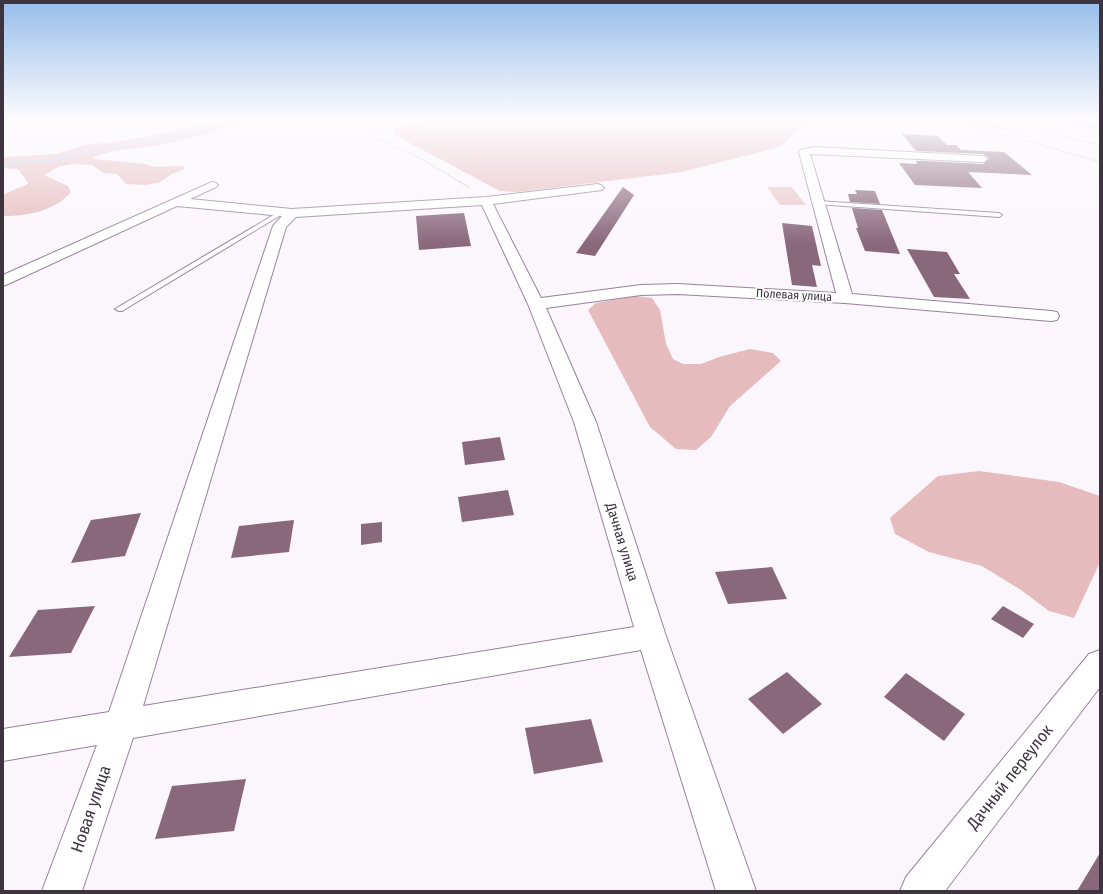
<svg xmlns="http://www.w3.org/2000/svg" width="1103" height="894" viewBox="0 0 1103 894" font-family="'Fira Sans Condensed',sans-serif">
<rect width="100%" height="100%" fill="#fbf6fc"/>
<path fill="#eac7c9" d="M767,187H792L806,205H780Z"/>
<g fill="#e5bbbe">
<path d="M230,119H268L218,129L208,134L160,145L112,151L92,158L95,159L145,164L155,167L184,166L185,169L172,174L160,182L146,185L126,184L117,174L104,173L92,165L74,164L60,166L44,175L68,186L71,192C55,211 27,216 3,216L4,194L26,185L28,183L18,169L3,168V157L57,154L84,145L115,142L150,136Z"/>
<path d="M425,119H813L814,120L798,129L780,147L682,172L518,192L500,191L393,134V129Z"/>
<path d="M961,119H973L1023,132L1006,130Z"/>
<path d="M636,296L652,298L660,310L666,344L673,359L683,364H701L719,357L750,349L773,353L781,361L730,406L711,437L696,450L676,449L650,427L588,310L596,303Z"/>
<path d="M979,471L1059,482L1100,496V562L1074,618L1049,611L1021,590L982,566L929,552L895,534L890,518L938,476Z"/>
</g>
<path fill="#bdcbec" d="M1052,119H1075L1100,124V131Z"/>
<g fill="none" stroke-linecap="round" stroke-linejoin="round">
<path fill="#bdcbec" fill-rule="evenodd" d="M244,119H248L170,138L99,150L52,161L3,165V163L52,159L99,148L170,136Z"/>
</g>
<g fill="#896879">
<path d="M902,134L938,136L947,145H956L961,150L1004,152L1032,175L968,172L982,188L915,185L899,163L917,164L916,161H925L983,164L989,158L983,154L916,151Z"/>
<path d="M623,187L634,195L595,256L576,253Z"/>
<path d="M855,190L875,191L880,204L850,202L848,194H857Z"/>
<path d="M852,208L882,210L900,254L865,251L856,228H858Z"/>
<path d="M464,213L471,246L419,250L416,216Z"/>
<path d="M782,223L812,226L821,266L812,265L817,287L792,285Z"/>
<path d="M907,249L947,252L960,274H954L970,299L934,297Z"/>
<path d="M500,437L505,460L465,465L462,442Z"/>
<path d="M508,490L514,515L462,522L458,497Z"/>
<path d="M141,513L125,556L71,563L91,520Z"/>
<path d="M294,520L289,552L231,558L239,526Z"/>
<path d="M382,522V542L361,545V524Z"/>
<path d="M772,567L787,599L728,604L715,572Z"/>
<path d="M95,606L71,653L9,657L38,610Z"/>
<path d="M1003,606L1034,624L1023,638L991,619Z"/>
<path d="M787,672L822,704L783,734L748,699Z"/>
<path d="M906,673L965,714L944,741L884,697Z"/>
<path d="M591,719L603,762L534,774L525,728Z"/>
<path d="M246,779L234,831L155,839L172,786Z"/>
<path d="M1100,853V891H1077Z"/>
</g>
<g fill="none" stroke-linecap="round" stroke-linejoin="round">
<g stroke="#96829a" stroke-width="2">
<g id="lane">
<path d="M818,201L999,213L1002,215L999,217L816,204V202Z"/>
<path d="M282,210L285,212L284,213L122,311H119L115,309Z"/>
</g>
</g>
<g stroke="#96829a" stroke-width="2">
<g id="street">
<path d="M814,147L983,156L988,159L983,162L810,154L852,294L1051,311L1057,312L1059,316L1057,320L1051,321L845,303L678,294L641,295L546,308L596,422L666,636L756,891H716L641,650L133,738L82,891H42L97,745L3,761V729L109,712L273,226L282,216L177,206L8,284L3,286V275L212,182L216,183L218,185L216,187L190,199L292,209L486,197L598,184L602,186L604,188L602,190L493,204L541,298L641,285L678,284L836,293L799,152L800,150ZM482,205L528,304L574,422L634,627L143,706L286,227L296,217Z"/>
<path d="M1100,650V687L945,891H900L906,877L1089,654Z"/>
</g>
</g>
<g stroke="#aba4ac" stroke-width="1" stroke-dasharray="1 1" stroke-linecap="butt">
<path d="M406,119L369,132L374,138L416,156L462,183"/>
<path d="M943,119L996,132L1100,162"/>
<path d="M1045,132L1100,145"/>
</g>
<path stroke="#aba4ac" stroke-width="1.5" stroke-dasharray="1 1" stroke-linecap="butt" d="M460,182L469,187"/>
<use href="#lane" fill="#fff" fill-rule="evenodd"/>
<use href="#street" fill="#fff" fill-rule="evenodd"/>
</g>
<linearGradient id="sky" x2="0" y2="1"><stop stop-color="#97bdea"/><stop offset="0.49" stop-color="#fdfbfe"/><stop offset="1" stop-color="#fdfbfe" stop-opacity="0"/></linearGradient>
<rect width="1103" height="244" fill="url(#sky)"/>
<g text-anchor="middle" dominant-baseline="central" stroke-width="4" stroke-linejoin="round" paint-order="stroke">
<g font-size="12" fill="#3d343f" stroke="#fff">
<text transform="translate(794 295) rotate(3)">Полевая улица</text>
</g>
<g font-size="14" fill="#3d343f" stroke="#fff">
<text transform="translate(622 542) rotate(73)">Дачная улица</text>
</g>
<g font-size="17" fill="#3d343f" stroke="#fff">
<text transform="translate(1010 777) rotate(-52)">Дачный переулок</text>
<text transform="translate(91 809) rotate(-71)">Новая улица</text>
</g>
</g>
<rect width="1103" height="894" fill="none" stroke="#3d343f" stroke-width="8"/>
</svg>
